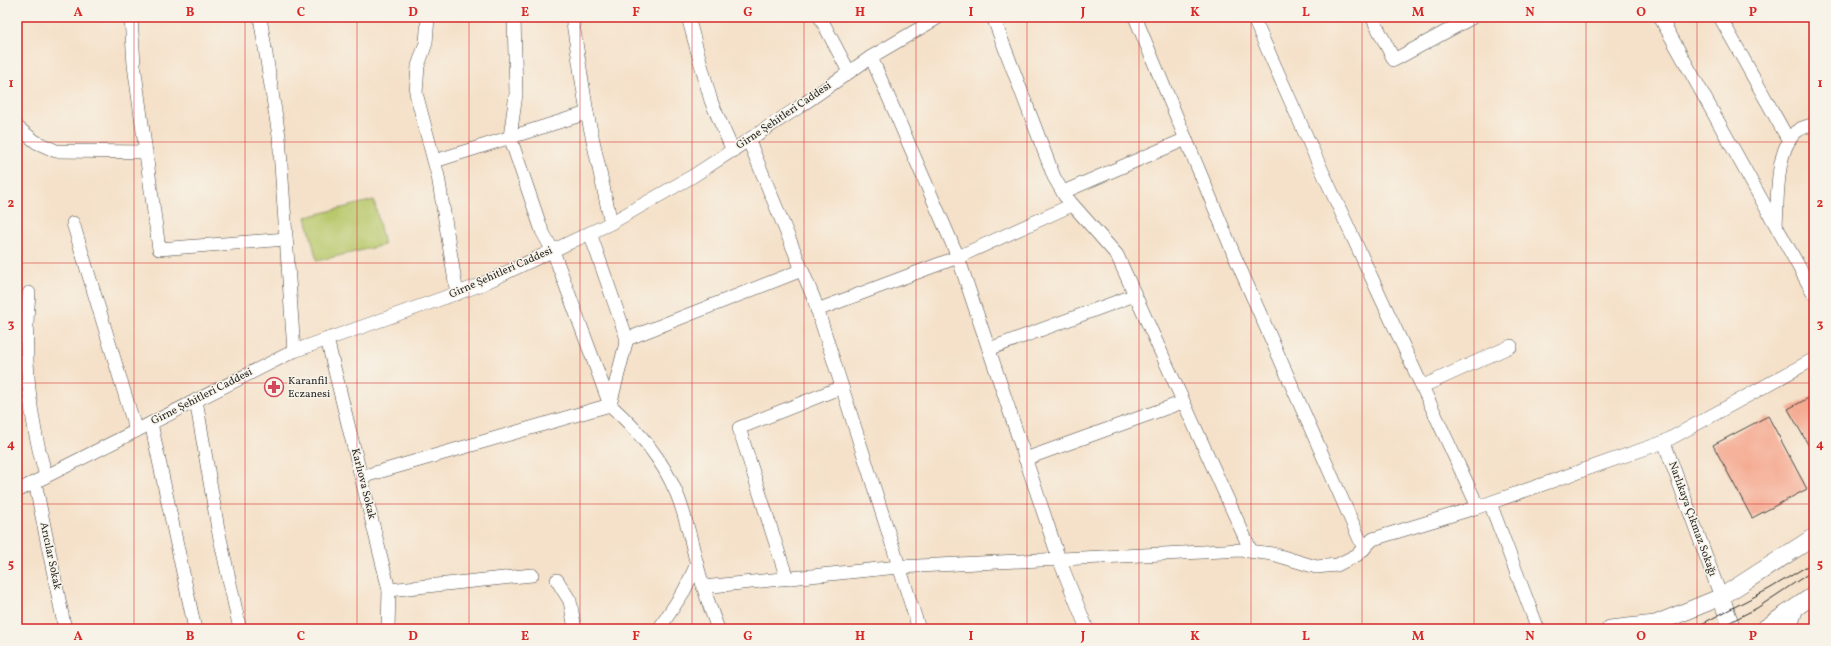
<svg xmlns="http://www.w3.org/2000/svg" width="1831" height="646" viewBox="0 0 1831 646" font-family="Vollkorn,serif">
<rect width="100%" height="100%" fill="#f7f3e8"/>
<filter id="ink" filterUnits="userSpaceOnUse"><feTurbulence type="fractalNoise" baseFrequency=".025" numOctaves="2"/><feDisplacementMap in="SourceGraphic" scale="8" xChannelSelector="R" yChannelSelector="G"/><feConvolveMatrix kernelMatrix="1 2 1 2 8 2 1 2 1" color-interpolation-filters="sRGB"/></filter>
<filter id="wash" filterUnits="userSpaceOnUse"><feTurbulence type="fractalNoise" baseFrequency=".012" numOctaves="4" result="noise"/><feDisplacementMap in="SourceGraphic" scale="16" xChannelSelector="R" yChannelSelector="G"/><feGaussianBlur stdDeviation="0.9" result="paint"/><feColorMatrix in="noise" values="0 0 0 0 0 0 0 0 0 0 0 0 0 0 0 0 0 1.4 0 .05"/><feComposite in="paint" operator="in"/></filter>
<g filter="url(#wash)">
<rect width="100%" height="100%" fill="#f5e1c9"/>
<path fill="#b8c86a" stroke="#727a4a" d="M374,200L384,245L317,261L306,217Z"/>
<g id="blocks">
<g fill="#f5aa92">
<path d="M1814,395V455L1788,409Z"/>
<path d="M1768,416L1807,489L1752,518L1713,445Z"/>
</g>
</g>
</g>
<g filter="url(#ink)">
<use href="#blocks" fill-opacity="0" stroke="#494643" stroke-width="1"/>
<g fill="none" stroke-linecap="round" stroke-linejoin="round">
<g stroke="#494643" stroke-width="14">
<g id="minor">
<path d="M131,17L134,65L159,249L286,239"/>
<path d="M260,17L279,136L294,351"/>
<path d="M428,17L426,43L418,66L416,93L438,176L457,294"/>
<path d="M514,17L516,94L510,137L542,231L553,251L610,405C638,430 661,457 676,492C686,515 691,541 697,565C703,587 710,608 718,629"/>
<path d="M572,17L587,113L611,223"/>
<path d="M688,17L711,101L733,151"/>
<path d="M820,17L849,72"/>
<path d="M993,17L1054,177L1065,196L1117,255L1251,551"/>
<path d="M1135,17L1235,257L1364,549"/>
<path d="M1253,17L1317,160L1478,507"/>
<path d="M1372,17L1394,60L1473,17"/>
<path d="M1660,17L1814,294"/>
<path d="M1720,17L1789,141"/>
<path d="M871,57L958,257L1059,559L1087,629"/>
<path d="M17,127L36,142L56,151L146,152"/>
<path d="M749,141L814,299L919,629"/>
<path d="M435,161L587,113"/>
<path d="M1065,196L1068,190L1186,139"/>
<path d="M73,223L136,431"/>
<path d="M1776,225C1778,199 1775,149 1797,131C1802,127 1809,126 1814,124"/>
<path d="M29,293C23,356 28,416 46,476"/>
<path d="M817,310L958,257L1072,205"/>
<path d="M327,339L389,590L388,629"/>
<path d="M627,339L802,270"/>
<path d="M989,349L1135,295"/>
<path d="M1421,387L1511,346"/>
<path d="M196,400L218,529L240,629"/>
<path d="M151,423L195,629"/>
<path d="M1664,442L1721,597"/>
<path d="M1025,459L1183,402"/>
<path d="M361,477L610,405L627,339L590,233"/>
<path d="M35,482L65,629"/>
<path d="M17,491L294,351L480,285L611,223L693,176L799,107L871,57L939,17"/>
<path d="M1490,503L1538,629"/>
<path d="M787,579L739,428L842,387"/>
<path d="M557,580L570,601L575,629"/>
<path d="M703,587L898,567L1223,551L1240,550L1273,554L1316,567L1337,565L1357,555L1373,539L1478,507L1664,442L1814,359"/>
<path d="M389,590L532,575"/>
<path d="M659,629L684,591L697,564"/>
<path d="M1790,629L1797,608"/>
</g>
</g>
<g stroke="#494643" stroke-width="18">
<g id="major">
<path d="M1721,597L1732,629"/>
<path d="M1610,629L1655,624L1721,597L1814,537"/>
<path d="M1764,629L1814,595"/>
</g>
</g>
<use href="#minor" stroke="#fff" stroke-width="13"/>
<use href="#major" stroke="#fff" stroke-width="17"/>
<g stroke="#2b2b2b" stroke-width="1">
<path d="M1692,629L1769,589L1814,562"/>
<path d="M1717,629L1757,608L1814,570"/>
</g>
</g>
</g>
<path fill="none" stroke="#d62828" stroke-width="1" stroke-opacity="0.55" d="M134,17V629M245,17V629M357,17V629M469,17V629M580,17V629M692,17V629M804,17V629M916,17V629M1027,17V629M1139,17V629M1251,17V629M1362,17V629M1474,17V629M1586,17V629M1697,17V629M17,142H1814M17,263H1814M17,383H1814M17,504H1814"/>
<defs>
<g id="pharmacy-ring" transform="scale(1)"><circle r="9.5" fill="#f7f3e8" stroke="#d1495b" stroke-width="1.5"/><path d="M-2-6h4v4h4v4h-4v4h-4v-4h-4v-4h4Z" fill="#d1495b"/></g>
</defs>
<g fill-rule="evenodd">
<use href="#pharmacy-ring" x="274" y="387"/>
</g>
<g text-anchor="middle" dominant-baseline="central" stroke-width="3" stroke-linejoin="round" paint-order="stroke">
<g font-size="11" fill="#2b2b2b" stroke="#f7f3e8">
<text transform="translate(784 116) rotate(-34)">Girne Şehitleri Caddesi</text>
<text transform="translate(501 273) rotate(-24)">Girne Şehitleri Caddesi</text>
<text transform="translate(202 397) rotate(-27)">Girne Şehitleri Caddesi</text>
<text transform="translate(363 484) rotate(76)">Karlıova Sokak</text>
<text transform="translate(1692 519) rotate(70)">Narlıkaya Çıkmaz Sokağı</text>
<text transform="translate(50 556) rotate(78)">Arıcılar Sokak</text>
</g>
<g font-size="11" fill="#2b2b2b" stroke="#f7f3e8" text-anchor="start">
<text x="288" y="381">Karanfil<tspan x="288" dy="13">Eczanesi</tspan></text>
</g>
</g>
<rect width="1831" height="646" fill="none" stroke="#f7f3e8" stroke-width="44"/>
<rect x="22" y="22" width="1787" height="602" fill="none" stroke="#d62828" stroke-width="1.5"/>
<g font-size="13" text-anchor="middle" font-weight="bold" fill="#d62828">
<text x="78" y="16">A</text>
<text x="190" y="16">B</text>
<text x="301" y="16">C</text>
<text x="413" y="16">D</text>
<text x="525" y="16">E</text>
<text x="636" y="16">F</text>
<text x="748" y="16">G</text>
<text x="860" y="16">H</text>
<text x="971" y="16">I</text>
<text x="1083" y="16">J</text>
<text x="1195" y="16">K</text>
<text x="1306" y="16">L</text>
<text x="1418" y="16">M</text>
<text x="1530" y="16">N</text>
<text x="1641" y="16">O</text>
<text x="1753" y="16">P</text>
<text x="11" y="87">1</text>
<text x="1820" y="87">1</text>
<text x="11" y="207">2</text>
<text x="1820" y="207">2</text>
<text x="11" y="328">3</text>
<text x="1820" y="328">3</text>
<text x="11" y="448">4</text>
<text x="1820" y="448">4</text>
<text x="11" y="568">5</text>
<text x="1820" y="568">5</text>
<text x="78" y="640">A</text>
<text x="190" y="640">B</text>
<text x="301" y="640">C</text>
<text x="413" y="640">D</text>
<text x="525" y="640">E</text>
<text x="636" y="640">F</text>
<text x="748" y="640">G</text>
<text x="860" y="640">H</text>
<text x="971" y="640">I</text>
<text x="1083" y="640">J</text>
<text x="1195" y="640">K</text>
<text x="1306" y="640">L</text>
<text x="1418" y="640">M</text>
<text x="1530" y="640">N</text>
<text x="1641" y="640">O</text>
<text x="1753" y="640">P</text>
</g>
</svg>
